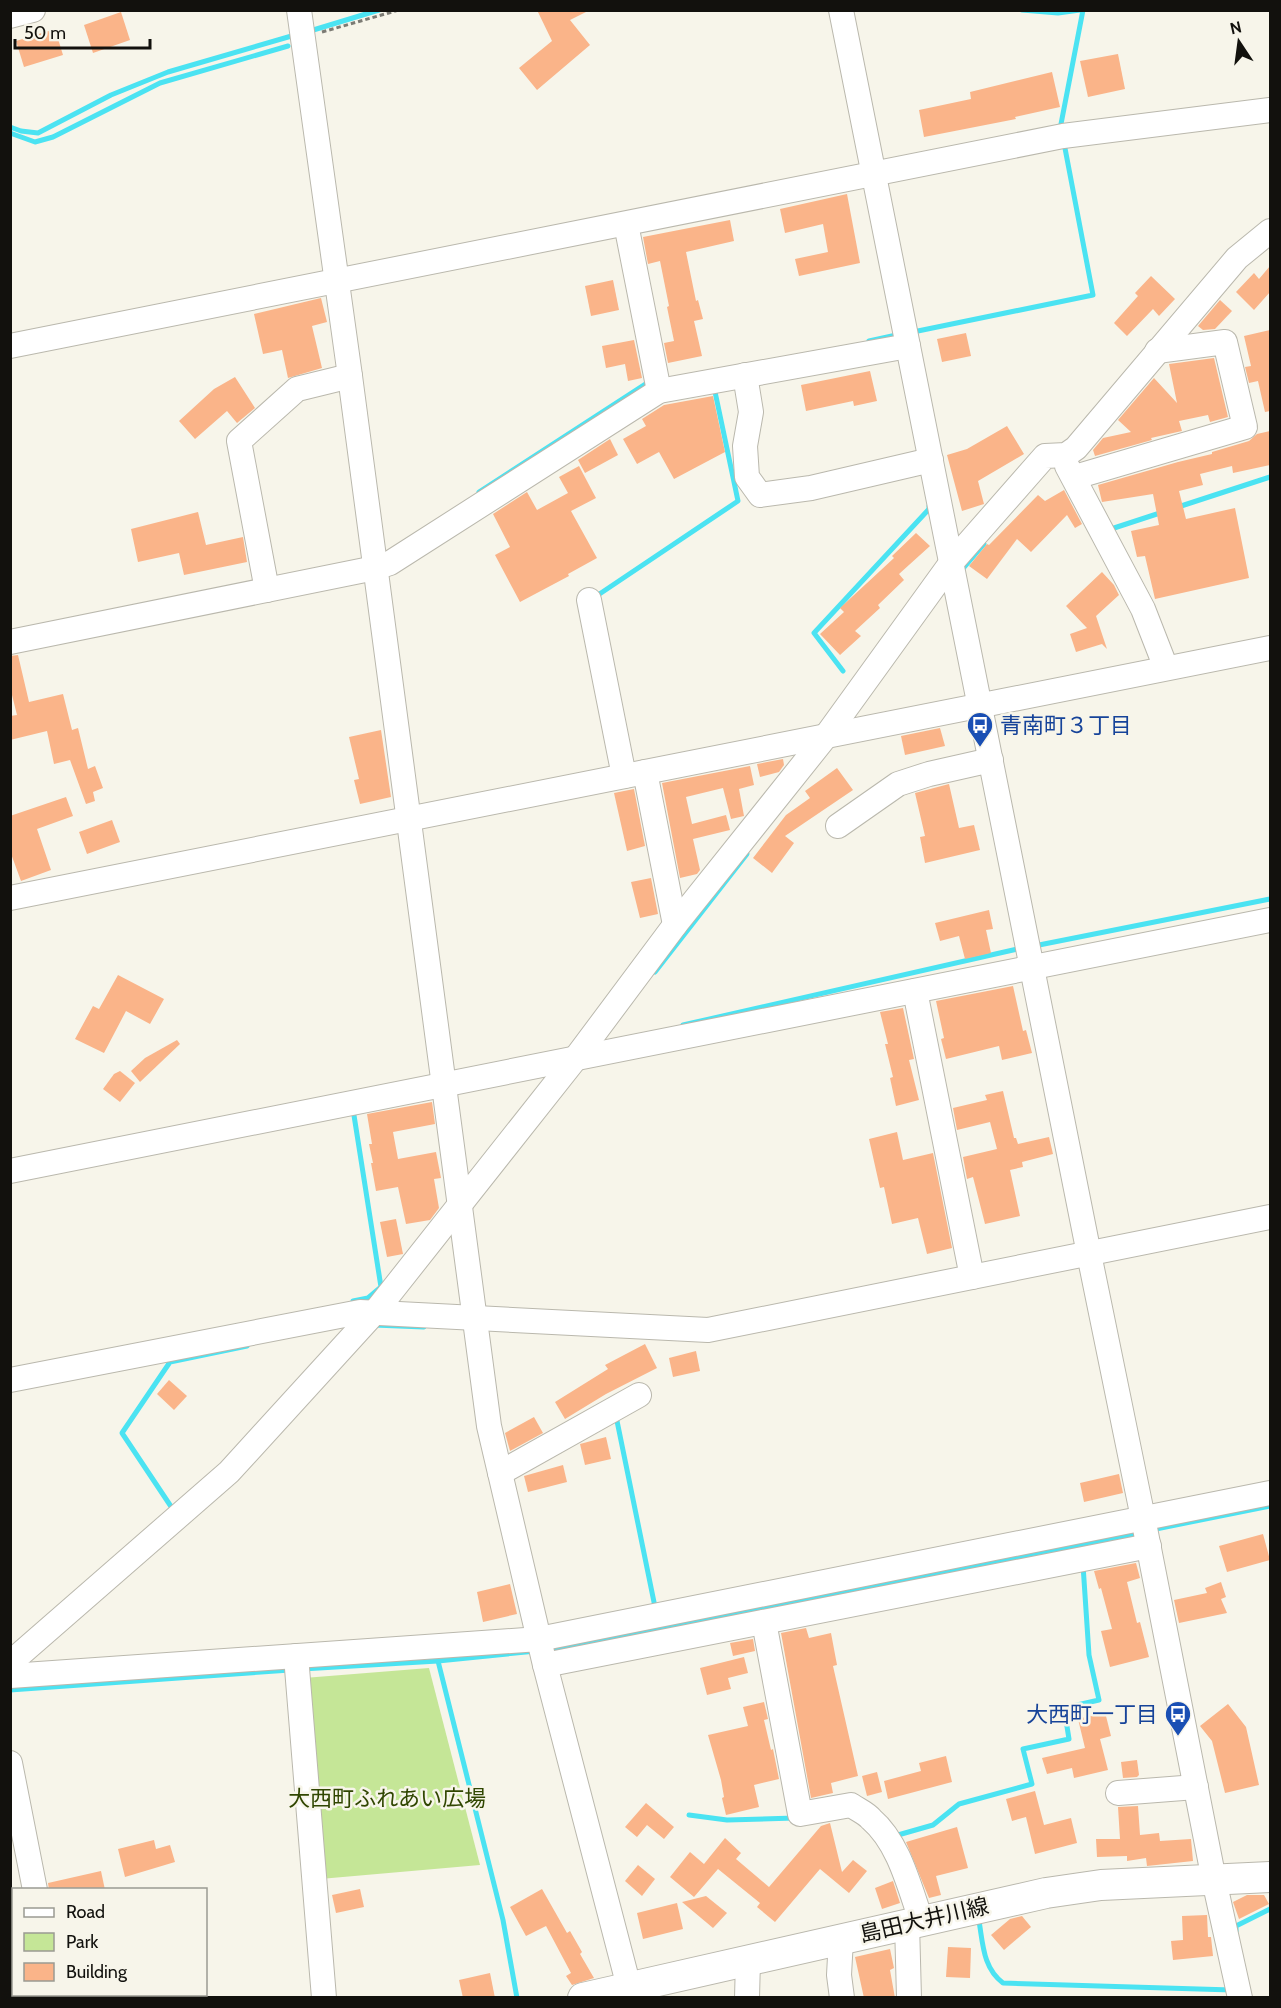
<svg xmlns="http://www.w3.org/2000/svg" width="1281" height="2008" font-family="Cabin,'Noto Sans JP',sans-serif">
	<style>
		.green { fill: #c5e697 }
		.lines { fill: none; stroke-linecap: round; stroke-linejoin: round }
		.stream { stroke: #4be3f2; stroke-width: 5 }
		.building { fill: #fab489 }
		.minor-casing { stroke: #bab8ad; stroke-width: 26 }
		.major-casing { stroke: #bab8ad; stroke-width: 32 }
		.path { stroke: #7c7b74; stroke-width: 3; stroke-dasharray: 4.5 3; stroke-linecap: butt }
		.minor { stroke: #fff; stroke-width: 24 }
		.major { stroke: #fff; stroke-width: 30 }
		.labels { text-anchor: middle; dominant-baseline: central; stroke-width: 5; stroke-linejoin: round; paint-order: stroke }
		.transit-label { font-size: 22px; fill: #164399; stroke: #f7f5ea; text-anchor: start }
		.park-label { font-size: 22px; fill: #304601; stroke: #f7f5ea }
		.street-label { font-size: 22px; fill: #12110d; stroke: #f7f5ea }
	</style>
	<rect width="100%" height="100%" fill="#f7f5ea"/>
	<polygon class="green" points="429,1668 480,1865 320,1879 304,1678"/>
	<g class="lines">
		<g class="stream">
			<polyline points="1022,10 1058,13 1080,10"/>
			<polyline points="310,31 379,10"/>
			<polyline points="10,127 21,131 38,133 111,95 168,72 295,35"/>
			<polyline points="1062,131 1061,124 1083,10"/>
			<polyline points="10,133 35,142 53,137 160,83 288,46"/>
			<polyline points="913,332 1093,295 1064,143"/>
			<polyline points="869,341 901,334"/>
			<polyline points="479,492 650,381"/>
			<polyline points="1178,507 1270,477"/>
			<polyline points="1111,529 1163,512"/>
			<polyline points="961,571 984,544"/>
			<polyline points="598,595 738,501 714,387"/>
			<polyline points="843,671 814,633 929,509 929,506"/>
			<polyline points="1034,946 1270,899"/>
			<polyline points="655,972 747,854"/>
			<polyline points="683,1025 1022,948"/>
			<polyline points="353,1301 368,1298 381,1287 353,1109"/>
			<polyline points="374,1325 424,1327"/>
			<polyline points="616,1416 655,1607"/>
			<polyline points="170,1511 172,1508 122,1433 170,1362 247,1346"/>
			<polyline points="1151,1530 1270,1506"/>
			<polyline points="548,1650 1139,1533"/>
			<polyline points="302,1669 438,1661"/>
			<polyline points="10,1690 290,1670"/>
			<polyline points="689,1815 727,1820 795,1818"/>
			<polyline points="894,1834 898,1835 933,1825 959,1804 1032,1784 1023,1749 1069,1739 1064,1708 1099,1700 1089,1655 1083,1565"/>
			<path d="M979 1921C983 1944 983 1968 1003 1983L1232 1990"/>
			<polyline points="1236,1931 1236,1926 1270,1909"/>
			<polyline points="517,1998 503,1920 438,1661 536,1651"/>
		</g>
	</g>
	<g class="building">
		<polygon points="537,10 590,10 570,20 590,45 537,90 519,68 552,41"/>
		<polygon points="121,12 130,40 93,53 84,25"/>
		<polygon points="55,29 63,55 24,67 16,41"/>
		<polygon points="1118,54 1125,89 1088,97 1080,61"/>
		<polygon points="1052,72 1060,107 1015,117 1016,119 924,137 919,110 971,99 970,92"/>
		<polygon points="847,194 860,263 799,276 795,259 828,252 823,224 785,233 780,209"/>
		<polygon points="730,220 734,241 686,252 696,301 698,300 703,319 694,321 702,356 668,363 664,343 674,341 667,307 669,306 660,261 648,264 643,237"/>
		<polygon points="1270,266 1270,292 1254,310 1236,292 1254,273 1259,279"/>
		<polygon points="1151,276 1175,299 1159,316 1153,309 1127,336 1114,323 1138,296 1135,293"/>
		<polygon points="613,280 619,310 591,316 585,286"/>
		<polygon points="321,298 327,322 312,326 322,368 288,378 282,350 263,354 254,314"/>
		<polygon points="1220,300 1232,311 1215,329 1203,330 1198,326"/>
		<polygon points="1270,330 1270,411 1265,412 1258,381 1249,383 1245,367 1251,366 1244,336"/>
		<polygon points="966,333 971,356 942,362 937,339"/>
		<polygon points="634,340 642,378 628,381 625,364 606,368 602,346"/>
		<polygon points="1214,358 1228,417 1210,422 1208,415 1179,421 1182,431 1151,438 1152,440 1095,456 1093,450 1103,438 1131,432 1118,420 1154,378 1177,403 1169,364"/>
		<polygon points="870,371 877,401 854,406 853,401 806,411 801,385"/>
		<polygon points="235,377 255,408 237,423 227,411 195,439 179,421 214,389"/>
		<polygon points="713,396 725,452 674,479 659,452 637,464 623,439 646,426 642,419 664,405"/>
		<polygon points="1007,426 1024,454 978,481 984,504 962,511 947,455 967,449"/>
		<polygon points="1270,431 1270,465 1233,473 1232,466 1200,474 1203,485 1179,491 1186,519 1235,508 1249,578 1155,599 1145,556 1137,557 1131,531 1159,525 1153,494 1102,502 1098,485 1178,462 1212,454 1212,452 1249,441 1257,434"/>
		<polygon points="610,439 618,455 585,473 578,460"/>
		<polygon points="579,466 596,498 571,511 597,558 568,574 569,576 520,602 495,555 510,547 493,514 527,492 537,510 568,493 559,477"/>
		<polygon points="1064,490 1082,524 1075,528 1067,515 1031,552 1017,539 987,579 969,566 987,544 989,545 1038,495 1045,501"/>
		<polygon points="198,512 206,545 243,537 247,562 184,575 179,553 138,562 131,529"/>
		<polygon points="916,533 930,546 899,574 904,580 878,605 880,608 855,631 861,636 840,655 820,634 844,612 840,608 894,558 892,556"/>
		<polygon points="1102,572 1114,585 1119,595 1096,616 1107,649 1102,644 1076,652 1070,634 1087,628 1066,606"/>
		<polygon points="18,655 29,702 63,694 72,730 78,728 88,769 95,766 103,788 93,792 95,801 86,804 70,760 54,764 47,731 10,740 10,716 17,715 10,687 10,656"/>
		<polygon points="940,728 945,746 905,755 901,736"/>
		<polygon points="381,730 391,797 360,804 354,780 359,779 349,737"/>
		<polygon points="783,759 784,765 779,772 760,777 757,764"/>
		<polygon points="750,766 754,785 739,789 744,816 731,819 723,788 686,797 692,824 726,815 730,830 693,839 700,870 697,874 680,878 662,783"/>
		<polygon points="837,768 853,790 785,836 794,843 772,873 753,858 786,815 810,798 805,791"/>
		<polygon points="949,784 959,828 974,825 980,850 925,863 920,837 925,836 915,793"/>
		<polygon points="634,789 645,846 627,851 614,793"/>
		<polygon points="66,797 73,816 37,829 51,870 21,881 10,851 10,816"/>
		<polygon points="112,820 120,842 87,854 79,832"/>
		<polygon points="651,878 658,914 640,918 631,882"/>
		<polygon points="989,910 993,929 986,930 991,953 965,959 959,936 940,941 935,923"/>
		<polygon points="118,975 164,999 150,1024 126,1011 104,1053 75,1039 93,1006 99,1009"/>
		<polygon points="1013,986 1023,1031 1026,1030 1032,1053 1002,1060 999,1046 946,1059 941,1039 944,1038 936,1001"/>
		<polygon points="903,1008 914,1059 909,1060 919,1100 896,1106 890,1078 893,1077 885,1044 888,1044 880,1012"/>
		<polygon points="177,1040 180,1044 140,1082 131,1071 145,1058"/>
		<polygon points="120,1071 135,1083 120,1102 103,1089 114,1074"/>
		<polygon points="1003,1091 1014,1138 1016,1138 1018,1144 1049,1137 1053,1154 1022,1162 1023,1167 1010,1170 1020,1216 985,1224 973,1177 967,1179 963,1157 997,1149 990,1122 957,1130 953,1108 987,1100 985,1095"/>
		<polygon points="432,1102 435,1124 393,1132 398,1159 436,1152 441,1178 434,1179 439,1208 430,1220 406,1224 398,1187 376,1191 371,1163 373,1163 369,1144 372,1144 367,1114"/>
		<polygon points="897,1132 903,1160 933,1153 952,1248 927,1254 918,1218 892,1224 884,1187 880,1188 869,1139"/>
		<polygon points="396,1219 403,1254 387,1257 380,1222"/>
		<polygon points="645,1344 657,1368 606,1394 565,1419 555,1402 608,1369 605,1365"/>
		<polygon points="696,1351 700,1371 673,1377 669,1358"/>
		<polygon points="169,1380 187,1396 174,1410 157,1394"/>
		<polygon points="534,1417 543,1433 510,1451 505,1433"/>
		<polygon points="606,1437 611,1459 585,1465 580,1444"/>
		<polygon points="563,1465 567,1482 528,1492 524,1476"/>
		<polygon points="1119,1474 1123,1493 1084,1502 1080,1483"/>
		<polygon points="1263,1534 1270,1560 1227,1572 1219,1546"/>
		<polygon points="1136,1563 1140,1578 1127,1582 1137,1623 1140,1622 1149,1657 1110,1667 1101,1631 1112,1629 1101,1588 1099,1589 1094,1571"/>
		<polygon points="1221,1582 1226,1597 1221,1599 1227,1613 1179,1623 1174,1600 1207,1593 1205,1588"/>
		<polygon points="510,1584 517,1614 483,1622 477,1592"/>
		<polygon points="806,1628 809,1638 831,1633 837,1665 833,1666 858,1776 831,1783 833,1793 811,1798 781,1633"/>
		<polygon points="753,1639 755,1651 733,1656 730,1643"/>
		<polygon points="744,1657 748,1673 728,1678 731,1689 707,1695 700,1668"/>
		<polygon points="764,1702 768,1719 764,1720 771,1750 773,1749 779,1779 754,1785 759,1807 726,1815 722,1798 724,1797 721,1780 708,1735 748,1726 743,1707"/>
		<polygon points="1228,1704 1246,1727 1259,1785 1225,1793 1212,1741 1200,1726"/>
		<polygon points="1105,1712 1111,1736 1100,1739 1108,1770 1074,1778 1072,1768 1047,1774 1042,1758 1085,1748 1078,1719"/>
		<polygon points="946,1756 952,1782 888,1799 884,1781 921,1771 919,1763"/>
		<polygon points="1137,1760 1139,1775 1137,1777 1123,1778 1121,1762"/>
		<polygon points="877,1772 882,1792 867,1796 862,1776"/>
		<polygon points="1035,1791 1044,1825 1071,1818 1077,1843 1035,1854 1026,1817 1012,1821 1006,1799"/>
		<polygon points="646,1803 674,1827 664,1839 647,1825 637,1837 625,1827"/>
		<polygon points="1138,1806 1140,1835 1159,1833 1160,1841 1191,1839 1193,1861 1147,1866 1146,1858 1127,1861 1127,1856 1097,1857 1096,1839 1120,1839 1118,1807"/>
		<polygon points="830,1823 842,1872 853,1860 867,1871 849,1893 820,1869 775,1922 757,1907 760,1903 718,1869 694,1897 670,1877 690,1852 704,1864 725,1838 741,1853 736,1859 769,1887 821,1826"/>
		<polygon points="957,1827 968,1868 936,1876 941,1895 929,1898 906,1842"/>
		<polygon points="154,1840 156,1849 170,1845 175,1862 125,1877 118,1849"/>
		<polygon points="638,1865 655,1879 642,1896 625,1881"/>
		<polygon points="101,1871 105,1890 49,1890 48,1883"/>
		<polygon points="893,1881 900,1903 882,1909 875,1888"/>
		<polygon points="360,1889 364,1907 336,1913 332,1895"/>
		<polygon points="542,1889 567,1933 570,1931 582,1952 580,1954 594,1978 572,1985 566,1976 571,1973 546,1926 526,1936 510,1907"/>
		<polygon points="1247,1895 1264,1895 1269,1904 1239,1919 1233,1902"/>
		<polygon points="706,1896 727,1913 713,1928 682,1902"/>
		<polygon points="677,1903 683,1929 643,1939 637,1913"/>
		<polygon points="1207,1915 1208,1937 1211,1937 1213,1956 1173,1960 1171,1941 1183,1940 1182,1916"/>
		<polygon points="1022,1916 1031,1927 1004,1950 991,1935 1010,1919"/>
		<polygon points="948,1947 971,1948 970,1978 946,1977"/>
		<polygon points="890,1949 894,1968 890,1970 895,1998 864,1998 855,1957"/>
		<polygon points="490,1973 495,1998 463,1998 459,1980"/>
	</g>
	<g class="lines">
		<g class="minor-casing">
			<g id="minor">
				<polyline points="299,10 350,376 489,1426 545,1665 629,1987"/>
				<polyline points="841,10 1089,1254 1143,1518 1214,1880 1240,1998"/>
				<polyline points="10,16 33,10"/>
				<polyline points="626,224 659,391"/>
				<polyline points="10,346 1063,136 1270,110"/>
				<polyline points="745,375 751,412 745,446 747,477 760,495 811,488 931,460"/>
				<polyline points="1067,466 1143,609 1166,668"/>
				<polyline points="1075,477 1245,427 1225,342 1157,351"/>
				<polyline points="267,590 239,441 297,389 350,376"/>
				<polyline points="589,600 624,776"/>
				<polyline points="10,642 375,568 390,563 659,391 908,346"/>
				<polyline points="645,772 675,925"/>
				<polyline points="838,826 898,784 929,774 991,760"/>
				<polyline points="10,898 1270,648"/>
				<polyline points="915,991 972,1277"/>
				<polyline points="10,1171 1270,920"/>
				<polyline points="10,1380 360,1312 708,1330 1270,1217"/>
				<polyline points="500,1473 639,1395"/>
				<path d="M764 1622 800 1814 851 1805C858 1810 866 1813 871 1819 899 1843 909 1886 921 1920"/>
				<polyline points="296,1656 324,1998"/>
				<polyline points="10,1663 229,1472 375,1312 575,1059 675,925 826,736 951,563 1045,456 1066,455 1076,448 1237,258 1270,231"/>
				<polyline points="545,1665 1149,1546"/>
				<polyline points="10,1676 539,1639 1270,1493"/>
				<polyline points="10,1763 35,1890"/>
				<polyline points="1118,1793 1196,1787"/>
				<polyline points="907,1923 909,1998"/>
				<polyline points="841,1939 839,1975 842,1998"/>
				<polyline points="55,1994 56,1998"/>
				<polyline points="747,1998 748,1960"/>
			</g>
		</g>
		<g class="major-casing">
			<polyline id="major" points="583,1998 1046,1893 1101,1885 1270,1877"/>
		</g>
		<polyline class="path" points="322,32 399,10"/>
		<use href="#minor" class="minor"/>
		<use href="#major" class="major"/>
	</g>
	<defs>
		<g id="bus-pin" transform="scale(1.35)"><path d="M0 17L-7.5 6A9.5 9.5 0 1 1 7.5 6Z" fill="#1a4fb4" stroke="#f7f5ea"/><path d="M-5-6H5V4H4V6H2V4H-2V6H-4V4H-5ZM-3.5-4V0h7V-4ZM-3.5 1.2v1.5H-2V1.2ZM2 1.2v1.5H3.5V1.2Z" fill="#fff"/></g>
	</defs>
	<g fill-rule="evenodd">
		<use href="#bus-pin" x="980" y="725"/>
		<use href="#bus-pin" x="1178" y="1714"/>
	</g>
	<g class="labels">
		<g class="transit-label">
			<text x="1000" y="725">青南町３丁目</text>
			<text x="1158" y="1714" text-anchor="end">大西町一丁目</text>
		</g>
		<g class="park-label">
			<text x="387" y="1798">大西町ふれあい広場</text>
		</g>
		<g class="street-label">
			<text transform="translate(924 1920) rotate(-13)">島田大井川線</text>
		</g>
	</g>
	<rect width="1281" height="2008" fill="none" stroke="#12110d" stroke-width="24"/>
	<rect x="12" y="1888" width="195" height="108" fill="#f7f5ea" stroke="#9b9a92" stroke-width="1.5"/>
	<rect x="24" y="1908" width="30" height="9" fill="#ffffff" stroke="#9b9a92" stroke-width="1.5"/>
	<text x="66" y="1918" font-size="18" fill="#12110d">Road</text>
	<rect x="24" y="1933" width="30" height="18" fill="#c5e697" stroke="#9b9a92" stroke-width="1.5"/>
	<text x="66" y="1948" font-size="18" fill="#12110d">Park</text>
	<rect x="24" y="1963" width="30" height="18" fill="#fab489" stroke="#9b9a92" stroke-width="1.5"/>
	<text x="66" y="1978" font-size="18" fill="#12110d">Building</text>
	<g transform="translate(1239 42) rotate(347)" stroke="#f7f5ea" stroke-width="4.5" paint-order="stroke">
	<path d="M0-4.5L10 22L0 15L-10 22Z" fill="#12110d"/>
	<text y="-9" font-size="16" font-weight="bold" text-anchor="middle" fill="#12110d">N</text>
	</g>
	<path d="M15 39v9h135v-9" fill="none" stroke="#12110d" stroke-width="3"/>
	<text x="24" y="39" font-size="18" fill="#12110d" stroke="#f7f5ea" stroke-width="4.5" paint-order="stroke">50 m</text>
</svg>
